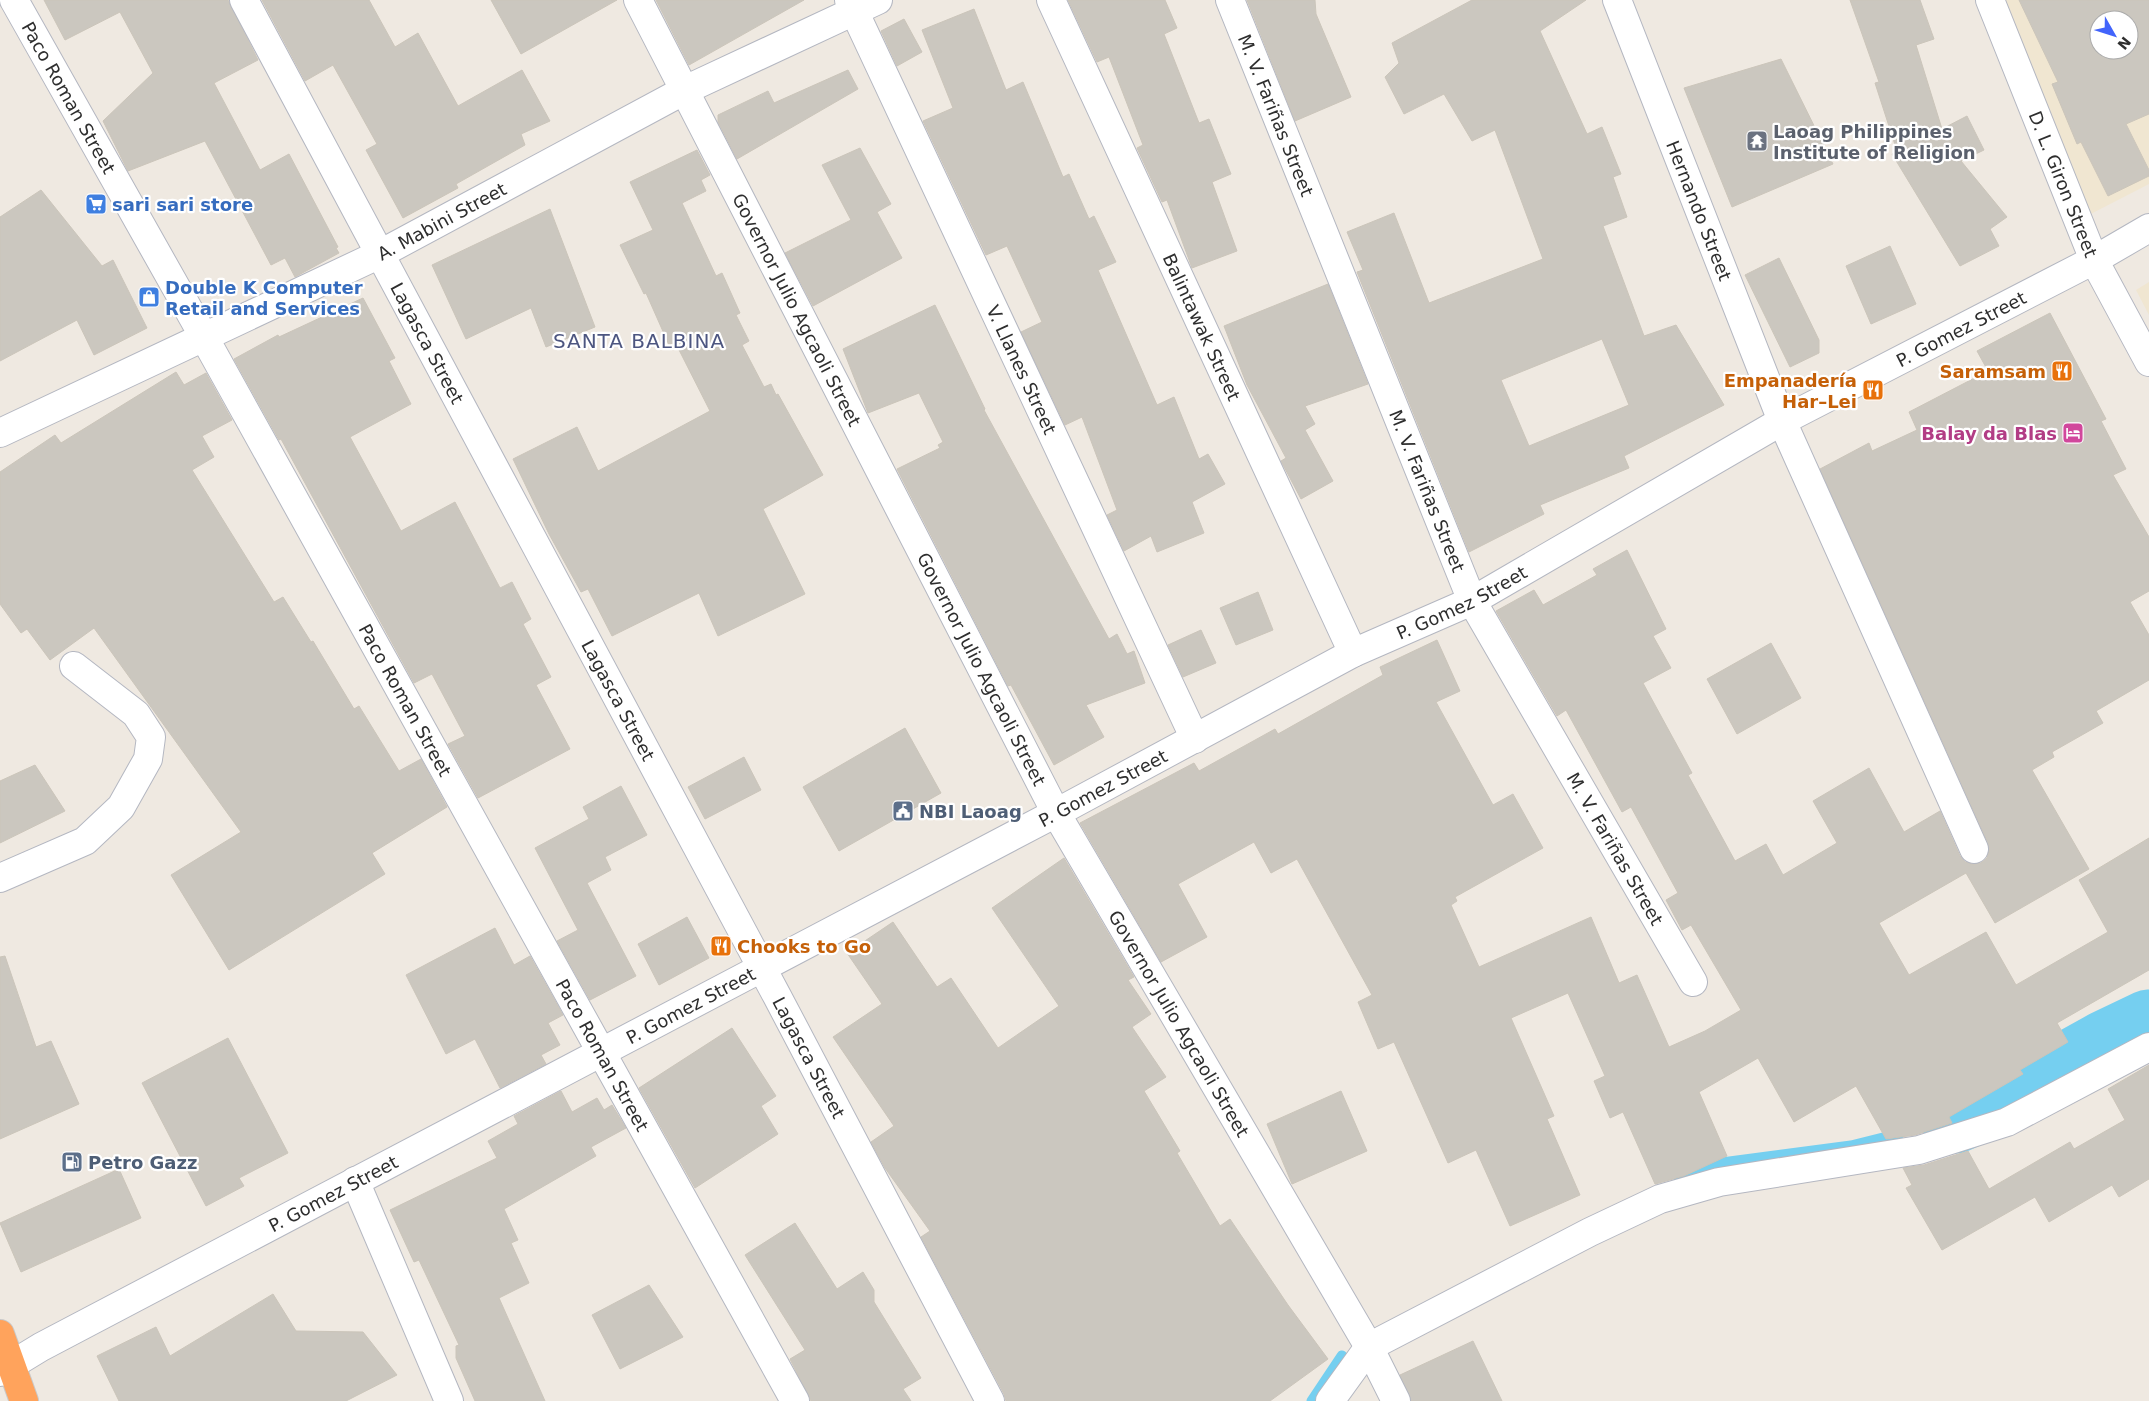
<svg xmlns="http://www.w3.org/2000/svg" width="2149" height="1401" font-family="'DejaVu Sans',sans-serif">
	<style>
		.education { fill: #f0e6d1; fill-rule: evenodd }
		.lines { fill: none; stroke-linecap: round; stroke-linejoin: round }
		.stream { stroke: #75cff0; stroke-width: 11 }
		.river { stroke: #75cff0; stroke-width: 69 }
		.building { fill: #cbc7bf; stroke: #cbc5ba; fill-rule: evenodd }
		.street-casing { stroke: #b4b7c1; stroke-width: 30 }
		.secondary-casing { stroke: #b4b7c1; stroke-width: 30 }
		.highway-casing { stroke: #c9c9c9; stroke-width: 30 }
		.street { stroke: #fff; stroke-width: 28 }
		.secondary { stroke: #fff; stroke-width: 28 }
		.highway { stroke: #ffa35c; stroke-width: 28 }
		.labels { text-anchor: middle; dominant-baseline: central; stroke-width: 4.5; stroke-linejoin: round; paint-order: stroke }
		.street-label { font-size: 18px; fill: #2e2e2e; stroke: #fff }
		.worship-label { font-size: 18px; font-weight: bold; fill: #5b616d; stroke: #fff; text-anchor: start }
		.shop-label { font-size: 18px; font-weight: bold; fill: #366cbe; stroke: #fff; text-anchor: start }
		.food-label { font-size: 18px; font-weight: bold; fill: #c56008; stroke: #fff; text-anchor: end }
		.hotel-label { font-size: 18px; font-weight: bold; fill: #b23c85; stroke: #fff; text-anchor: end }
		.service-label { font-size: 18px; font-weight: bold; fill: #4e5e75; stroke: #fff; text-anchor: start }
		.quarter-label { font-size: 20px; letter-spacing: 1px; fill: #4d5680; stroke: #fff }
	</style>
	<rect width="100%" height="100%" fill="#efe9e1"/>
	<g class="education">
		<path d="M2002 0H2149V184L2085 217ZM2099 20H2129V50H2099Z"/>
		<polygon points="2149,282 2149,315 2136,290"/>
	</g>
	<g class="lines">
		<g class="stream">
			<polyline points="1936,1124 1955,1119"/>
			<polyline points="1679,1181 1722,1163 1851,1146 1899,1134"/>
			<polyline points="1312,1401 1342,1356"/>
		</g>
		<polyline class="river" points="1955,1119 2040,1081 2105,1045 2149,1024"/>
	</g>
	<g class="building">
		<polygon points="44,0 228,0 258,60 214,83 260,170 289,154 338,247 336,248 339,253 295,277 285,258 271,265 205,141 128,171 103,121 153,73 120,12 65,40"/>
		<polygon points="262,0 369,0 395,47 418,33 458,106 522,70 550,121 521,134 525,145 456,184 458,188 403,218 366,150 377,144 333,65 305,81"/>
		<polygon points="491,0 617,0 521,54"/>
		<polygon points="656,0 804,0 689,65"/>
		<polygon points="1068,0 1165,0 1177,28 1164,34 1199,123 1209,119 1231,174 1212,182 1237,251 1192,268 1167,200 1162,202 1137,148 1143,145 1109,57 1097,62"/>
		<polygon points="1247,0 1315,0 1316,14 1351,97 1295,121"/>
		<path d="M1472 0H1586L1540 31 1587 134 1602 127 1621 174 1613 177 1627 217 1603 226 1644 336 1676 325 1724 405 1624 456 1629 468 1540 505 1544 514 1469 552 1357 272 1363 270 1347 232 1394 213 1429 303 1543 259 1495 130 1472 141 1444 94 1404 114 1385 77 1399 63 1392 43ZM1602 339 1629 405 1529 446 1501 380Z"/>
		<polygon points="1850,0 1920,0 1934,39 1916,45 1942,129 1967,116 1984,150 1961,161 2007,217 1990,229 1999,246 1960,266 1892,154 1897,151 1875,83 1879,82"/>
		<path d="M2019 0H2149V114L2126 124 2149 170V176L2108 196 2081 142 2077 144 2052 84 2058 82ZM2099 20H2129V50H2099Z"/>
		<polygon points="974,9 1006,90 1023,82 1063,177 1069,174 1089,219 1094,216 1116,262 1098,270 1157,405 1174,397 1199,459 1208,454 1225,484 1192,502 1204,533 1157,552 1151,536 1124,551 1107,515 1117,510 1082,417 1065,425 1021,332 1042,322 1007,246 986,255 923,121 953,108 922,30"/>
		<polygon points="904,19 922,52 897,66 881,31"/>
		<polygon points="1781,59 1833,164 1732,207 1684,88"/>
		<polygon points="848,70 858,89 737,159 718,122 718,115 768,91 774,103"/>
		<polygon points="860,148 891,204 877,212 902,258 813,306 785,253 851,220 822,165"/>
		<polygon points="697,150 710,175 701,180 706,191 682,203 716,276 722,273 740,313 736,315 749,341 742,345 764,387 771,384 776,395 778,394 823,475 763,509 805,594 718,636 699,593 612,636 588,589 581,592 549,534 513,459 577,427 598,471 710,411 675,342 669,345 646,293 644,294 620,245 653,230 630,182"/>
		<polygon points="41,190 102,266 113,260 147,328 94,355 77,320 0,361 0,217"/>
		<polygon points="550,209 595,327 546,347 531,308 466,339 432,265"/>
		<polygon points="1890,246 1916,304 1871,324 1846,266"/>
		<polygon points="1779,258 1819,340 1819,353 1790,367 1745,275"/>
		<polygon points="1328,284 1368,384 1305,406 1315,424 1305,430 1333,481 1301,499 1281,461 1286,458 1247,385 1224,326"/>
		<polygon points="363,298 395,358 389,361 411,404 350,437 401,531 455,502 500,588 512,582 531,619 523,624 551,677 536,685 570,749 478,798 448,744 465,736 432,674 414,683 281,439 279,440 234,359 278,335 279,337"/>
		<polygon points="935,305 985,409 984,410 1109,639 1117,634 1127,654 1134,651 1145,683 1086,705 1104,737 1054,765 1011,685 1008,686 897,469 940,448 938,445 943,442 919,393 868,413 843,349"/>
		<polygon points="2050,313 2106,419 2101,421 2126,469 2113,475 2149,537 2149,591 2130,602 2149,635 2149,680 2096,711 2103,723 2052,752 2054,757 2032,770 2089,869 1995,923 1966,873 1879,923 1909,975 1986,932 2016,985 2108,932 2079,880 2149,838 2149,970 2057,1023 2068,1042 2020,1070 2023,1074 1949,1117 1952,1123 1915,1135 1886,1139 1856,1086 1794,1122 1758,1058 1699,1092 1727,1156 1684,1176 1655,1184 1623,1112 1610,1118 1594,1081 1605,1076 1568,993 1511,1018 1554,1116 1547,1119 1580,1195 1510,1226 1476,1150 1448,1163 1394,1042 1378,1049 1358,1002 1372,995 1297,859 1271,873 1254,842 1178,884 1207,937 1161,962 1080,823 1194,763 1199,771 1275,729 1278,734 1383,675 1380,667 1437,640 1460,691 1436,702 1493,805 1513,794 1543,848 1455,897 1457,901 1451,905 1479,967 1591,917 1619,983 1637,975 1669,1047 1705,1031 1741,1010 1691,925 1682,930 1666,900 1678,893 1631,807 1622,812 1566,710 1557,716 1496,611 1534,590 1543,605 1597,575 1593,569 1627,550 1666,629 1653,636 1671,668 1643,683 1692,773 1688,775 1735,861 1766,844 1783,875 1837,843 1813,801 1869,768 1904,832 1940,811 1960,856 1965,862 1972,864 1981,863 1987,858 1989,851 1988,843 1820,469 1869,443 1872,451 1917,430 1909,412 1988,371 1977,351"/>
		<polygon points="176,372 184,385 206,373 232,420 202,436 214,457 192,470 274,602 283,597 311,642 313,641 354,709 359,706 399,771 421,759 447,807 372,853 385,874 229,970 171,875 241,832 94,628 50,660 27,629 21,633 0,604 0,472 55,435 61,443"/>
		<polygon points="1258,592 1273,630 1236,645 1220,608"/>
		<polygon points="1201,630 1216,663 1183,677 1168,645"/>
		<polygon points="1771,643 1801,698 1737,734 1707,679"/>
		<polygon points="905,728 941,793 839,851 803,787"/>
		<polygon points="744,757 761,790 705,819 688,787"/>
		<polygon points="35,765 65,811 0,843 0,781"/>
		<polygon points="621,786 647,835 605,857 611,870 587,883 636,976 590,1000 557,941 578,930 535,848 589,819 583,807"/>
		<polygon points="1064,858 1134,977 1128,980 1151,1014 1132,1027 1166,1077 1144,1091 1180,1151 1177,1153 1220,1226 1230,1219 1288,1305 1328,1359 1270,1401 1006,1401 1004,1394 921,1237 930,1231 885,1168 871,1142 894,1126 833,1037 882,1004 847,953 893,922 937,987 951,978 998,1048 1059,1006 992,908"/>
		<polygon points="687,917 709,958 659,985 638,944"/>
		<polygon points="495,928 514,965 530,956 563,1015 548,1023 560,1045 541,1055 546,1064 500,1088 475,1039 446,1054 406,975"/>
		<polygon points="5,956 36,1047 51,1041 79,1104 0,1139 0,957"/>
		<polygon points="732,1028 776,1096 761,1106 778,1134 695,1188 639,1088"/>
		<polygon points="228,1038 288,1153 239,1178 244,1186 206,1206 142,1083"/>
		<polygon points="2149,1065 2149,1179 2119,1197 2112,1185 2049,1222 2035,1197 1942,1250 1906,1188 1912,1185 1903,1168 1924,1165 1968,1151 1989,1189 2070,1142 2074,1149 2125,1120 2108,1089"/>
		<polygon points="561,1091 572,1112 597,1098 604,1110 612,1105 626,1128 591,1147 596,1156 504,1209 518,1240 511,1243 529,1283 499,1298 545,1401 475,1401 456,1358 456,1346 459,1345 419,1260 414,1262 390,1210 497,1158 488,1141 518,1124 514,1116"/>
		<polygon points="1341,1091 1367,1151 1292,1184 1267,1124"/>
		<polygon points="119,1169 141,1218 21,1272 0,1223"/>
		<polygon points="795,1223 837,1289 863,1272 874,1290 874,1302 921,1378 903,1389 911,1401 811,1401 790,1359 805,1350 745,1255"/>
		<polygon points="649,1285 683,1337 620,1369 592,1315"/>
		<polygon points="273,1294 296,1331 363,1332 397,1375 346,1401 119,1401 97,1356 156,1327 170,1356"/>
		<polygon points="1473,1341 1502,1401 1411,1401 1400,1375"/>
	</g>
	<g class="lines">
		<g class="street-casing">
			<g id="street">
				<path id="s1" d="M14 0 204 337 795 1401"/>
				<path id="s2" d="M244 0 777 996 990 1401"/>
				<path id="s3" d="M638 0 1056 813 1369 1347 1396 1401"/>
				<path id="s4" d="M849 0 1195 739"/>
				<path id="s5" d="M1051 0 1353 653"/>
				<path id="s6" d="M1230 0 1472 601 1693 982"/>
				<path id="s7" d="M1617 0 1782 421 1974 849"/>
				<path id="s8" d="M1990 0 2094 260 2149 362"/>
				<path id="s9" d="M0 433 380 254 685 90 878 0"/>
				<polyline points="0,878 85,841 121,807 148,759 151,737 136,714 74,666"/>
				<polyline points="355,1181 449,1401"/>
				<polyline points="1330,1401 1369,1347 1590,1232 1660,1199 1719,1182 1919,1150 2007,1122 2149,1047"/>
			</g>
		</g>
		<g class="secondary-casing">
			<g id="secondary">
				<path id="s10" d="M0 1372 41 1347 1056 813 1353 653 1472 601 1782 421 2094 260 2149 228"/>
			</g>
		</g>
		<g class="highway-casing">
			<polyline id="highway" points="0,1334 24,1401"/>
		</g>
		<use href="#street" class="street"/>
		<use href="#secondary" class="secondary"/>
		<use href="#highway" class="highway"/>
	</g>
	<defs>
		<g id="temple-square" transform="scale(1.125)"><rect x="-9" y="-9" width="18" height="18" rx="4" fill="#6b7280" stroke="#fff"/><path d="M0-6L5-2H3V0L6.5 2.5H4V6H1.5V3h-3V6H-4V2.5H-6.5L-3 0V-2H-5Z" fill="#fff"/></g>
		<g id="supermarket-square" transform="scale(1.125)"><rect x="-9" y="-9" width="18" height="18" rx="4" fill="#3f7fe0" stroke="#fff"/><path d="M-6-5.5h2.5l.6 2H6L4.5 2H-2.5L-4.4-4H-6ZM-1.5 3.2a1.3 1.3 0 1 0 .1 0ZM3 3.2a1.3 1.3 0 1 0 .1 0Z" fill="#fff"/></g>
		<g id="shop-square" transform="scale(1.125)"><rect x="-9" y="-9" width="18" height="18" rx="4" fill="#3f7fe0" stroke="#fff"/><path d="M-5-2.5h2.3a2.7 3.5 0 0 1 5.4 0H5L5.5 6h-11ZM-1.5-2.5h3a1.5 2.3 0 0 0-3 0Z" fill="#fff"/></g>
		<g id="restaurant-square" transform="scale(1.125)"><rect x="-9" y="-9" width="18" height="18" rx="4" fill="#e8710a" stroke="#fff"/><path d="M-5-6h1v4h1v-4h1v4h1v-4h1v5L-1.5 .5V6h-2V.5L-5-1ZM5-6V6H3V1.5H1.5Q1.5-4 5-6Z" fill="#fff"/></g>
		<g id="hotel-square" transform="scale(1.125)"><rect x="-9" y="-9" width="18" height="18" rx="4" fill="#d1479c" stroke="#fff"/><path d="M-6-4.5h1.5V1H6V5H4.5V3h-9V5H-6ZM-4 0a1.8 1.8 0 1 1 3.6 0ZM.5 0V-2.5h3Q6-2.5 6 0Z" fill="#fff"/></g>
		<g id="civic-square" transform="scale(1.125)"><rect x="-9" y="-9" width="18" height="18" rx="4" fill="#5c6f8a" stroke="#fff"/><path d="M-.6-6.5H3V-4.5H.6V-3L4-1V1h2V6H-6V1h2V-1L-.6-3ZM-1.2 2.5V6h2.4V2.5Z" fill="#fff"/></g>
		<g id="fuel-square" transform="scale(1.125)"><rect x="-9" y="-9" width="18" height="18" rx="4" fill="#5c6f8a" stroke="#fff"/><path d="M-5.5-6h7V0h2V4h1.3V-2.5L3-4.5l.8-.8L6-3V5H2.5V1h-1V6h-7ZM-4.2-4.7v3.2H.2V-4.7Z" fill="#fff"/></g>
	</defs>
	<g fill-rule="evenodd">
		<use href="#temple-square" x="1757" y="141"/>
		<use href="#supermarket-square" x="96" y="204"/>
		<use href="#shop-square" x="149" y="297"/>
		<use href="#restaurant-square" x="2062" y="371"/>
		<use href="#restaurant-square" x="1873" y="390"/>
		<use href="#hotel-square" x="2073" y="433"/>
		<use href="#civic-square" x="903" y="811"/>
		<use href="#restaurant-square" x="721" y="946"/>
		<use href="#fuel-square" x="72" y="1162"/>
	</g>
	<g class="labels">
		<g class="street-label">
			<text stroke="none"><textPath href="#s1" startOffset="112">Paco Roman Street</textPath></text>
			<text stroke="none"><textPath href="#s6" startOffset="124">M. V. Fariñas Street</textPath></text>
			<text stroke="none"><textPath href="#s8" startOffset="198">D. L. Giron Street</textPath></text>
			<text stroke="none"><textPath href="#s7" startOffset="226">Hernando Street</textPath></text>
			<text stroke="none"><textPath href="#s9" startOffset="490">A. Mabini Street</textPath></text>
			<text stroke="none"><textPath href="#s3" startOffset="348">Governor Julio Agcaoli Street</textPath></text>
			<text stroke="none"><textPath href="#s5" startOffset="360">Balintawak Street</textPath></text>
			<text stroke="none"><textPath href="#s10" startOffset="2222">P. Gomez Street</textPath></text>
			<text stroke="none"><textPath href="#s2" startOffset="389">Lagasca Street</textPath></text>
			<text stroke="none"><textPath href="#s4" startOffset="408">V. Llanes Street</textPath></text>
			<text stroke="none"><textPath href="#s6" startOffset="529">M. V. Fariñas Street</textPath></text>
			<text stroke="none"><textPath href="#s10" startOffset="1652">P. Gomez Street</textPath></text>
			<text stroke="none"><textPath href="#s3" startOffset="752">Governor Julio Agcaoli Street</textPath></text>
			<text stroke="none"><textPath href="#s1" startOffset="802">Paco Roman Street</textPath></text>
			<text stroke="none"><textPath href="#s2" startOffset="794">Lagasca Street</textPath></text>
			<text stroke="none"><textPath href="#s10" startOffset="1248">P. Gomez Street</textPath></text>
			<text stroke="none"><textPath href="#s6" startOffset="934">M. V. Fariñas Street</textPath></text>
			<text stroke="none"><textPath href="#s10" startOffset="782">P. Gomez Street</textPath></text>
			<text stroke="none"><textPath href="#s3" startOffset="1158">Governor Julio Agcaoli Street</textPath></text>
			<text stroke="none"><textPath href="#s1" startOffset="1208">Paco Roman Street</textPath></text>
			<text stroke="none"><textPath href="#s2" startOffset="1199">Lagasca Street</textPath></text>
			<text stroke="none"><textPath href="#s10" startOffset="378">P. Gomez Street</textPath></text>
		</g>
		<g class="worship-label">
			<text x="1773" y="131">Laoag Philippines<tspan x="1773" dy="21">Institute of Religion</tspan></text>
		</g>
		<g class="shop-label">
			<text x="112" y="204">sari sari store</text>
			<text x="165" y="287">Double K Computer<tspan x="165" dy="21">Retail and Services</tspan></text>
		</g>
		<g class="food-label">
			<text x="2046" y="371">Saramsam</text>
			<text x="1857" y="380">Empanadería<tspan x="1857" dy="21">Har–Lei</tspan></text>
			<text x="737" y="946" text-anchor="start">Chooks to Go</text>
		</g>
		<g class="hotel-label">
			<text x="2057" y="433">Balay da Blas</text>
		</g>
		<g class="service-label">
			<text x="919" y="811">NBI Laoag</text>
			<text x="88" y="1162">Petro Gazz</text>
		</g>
		<g class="quarter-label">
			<text x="639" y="341">SANTA BALBINA</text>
		</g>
	</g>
	<g transform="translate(2114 35) rotate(129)"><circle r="24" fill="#ffffff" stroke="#ababab"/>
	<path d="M0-4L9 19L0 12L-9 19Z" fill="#4264fb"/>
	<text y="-8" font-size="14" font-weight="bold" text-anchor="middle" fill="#2e2e2e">N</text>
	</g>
</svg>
